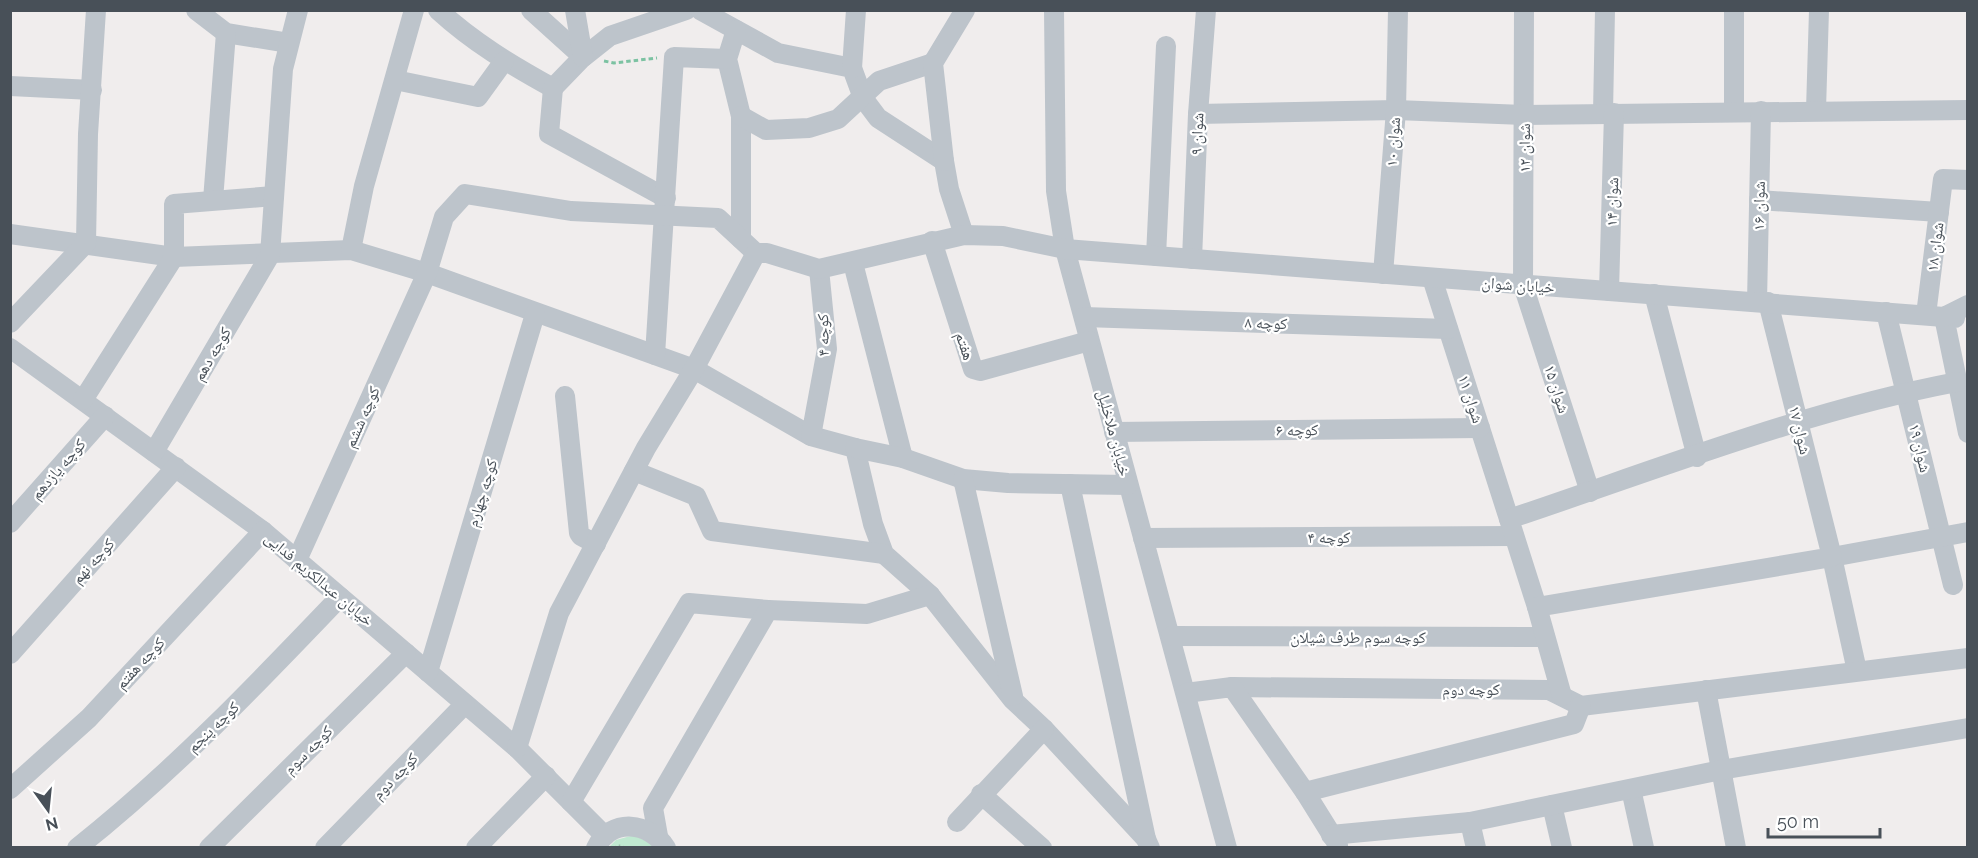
<svg xmlns="http://www.w3.org/2000/svg" width="1978" height="858" font-family="Raleway,'Noto Naskh Arabic',sans-serif">
	<style>
		.grass { fill: url(#grass-tufts) }
		.lines { fill: none; stroke-linecap: round; stroke-linejoin: round }
		.path { stroke: #7cc2a2; stroke-width: 3; stroke-dasharray: 4.5 3; stroke-linecap: butt }
		.minor { stroke: #bdc4cb; stroke-width: 20 }
		.labels { text-anchor: middle; dominant-baseline: central; stroke-width: 4.5; stroke-linejoin: round; paint-order: stroke }
		.street-label { font-size: 16px; fill: #485058; stroke: #fff }
	</style>
	<defs>
		<pattern id="grass-tufts" width="24" height="20" patternUnits="userSpaceOnUse" patternTransform="scale(1.5)"><rect width="24" height="20" fill="#c0e9d1"/><path d="M3 7l-1-3M5 7V3M7 7l1-3M15 17l-1-3M17 17v-4M19 17l1-3" fill="none" stroke="#9ebfac"/></pattern>
	</defs>
	<rect width="100%" height="100%" fill="#f0eded"/>
	<polygon class="grass" points="634,835 650,843 653,848 608,848 616,840"/>
	<g class="lines">
		<polyline class="path" points="604,61 614,63 657,58"/>
		<g class="minor">
			<polyline points="196,10 226,33 289,43"/>
			<path d="M438 10C473 42 511 65 553 88L581 59 610 36 686 10"/>
			<polyline points="531,10 583,57"/>
			<polyline points="575,10 583,57"/>
			<polyline points="700,10 778,53 852,68 863,98 878,118 944,161 949,189 964,235"/>
			<polyline points="1054,10 1056,191 1065,249 1227,848"/>
			<polyline points="1524,10 1523,285 1590,492"/>
			<polyline points="1734,10 1734,111"/>
			<polyline points="736,30 727,59 741,116 741,239"/>
			<polyline points="852,68 856,10"/>
			<polyline points="395,80 478,97 504,61"/>
			<polyline points="10,86 92,90"/>
			<polyline points="553,88 549,134 666,198"/>
			<polyline points="1816,110 1819,10"/>
			<polyline points="1603,113 1605,10"/>
			<polyline points="1198,114 1396,110 1524,115 1968,110"/>
			<polyline points="741,116 766,130 809,128 838,119 879,81 933,63"/>
			<polyline points="944,161 933,63 965,10"/>
			<polyline points="213,200 226,33"/>
			<polyline points="1759,200 1939,212"/>
			<polyline points="10,234 174,257 351,250 427,273 694,369 811,436 855,448 873,524 884,554 930,595 1013,700 1044,729 1146,839 1150,848"/>
			<polyline points="932,241 973,369 980,371 1089,341"/>
			<polyline points="351,250 364,186 414,10"/>
			<polyline points="1156,256 1166,46"/>
			<polyline points="1192,259 1198,114 1206,10"/>
			<polyline points="853,263 903,458"/>
			<polyline points="1383,274 1396,110 1398,10"/>
			<polyline points="1432,278 1509,519"/>
			<polyline points="1609,291 1614,113"/>
			<polyline points="1654,294 1697,457"/>
			<polyline points="1757,302 1761,111"/>
			<polyline points="1886,312 1953,585"/>
			<polyline points="1926,315 1943,179 1968,180"/>
			<polyline points="1084,317 1448,329"/>
			<polyline points="1955,318 1944,317 1968,433"/>
			<polyline points="10,323 86,243 88,134 96,10"/>
			<polyline points="10,348 263,531 517,748 605,836"/>
			<polyline points="655,355 674,57 727,59"/>
			<polyline points="565,396 579,533 581,536 596,544"/>
			<polyline points="83,400 174,257 174,204 274,196"/>
			<polyline points="1114,432 1480,428"/>
			<polyline points="811,436 827,349 819,269"/>
			<polyline points="855,448 903,458 963,479 1008,483 1128,485"/>
			<polyline points="154,452 270,255 283,69 298,10"/>
			<polyline points="634,471 696,496 712,531 884,554"/>
			<polyline points="963,479 1013,696"/>
			<polyline points="1070,484 1146,839"/>
			<polyline points="10,523 105,416"/>
			<polyline points="1143,538 1514,536"/>
			<polyline points="297,560 427,273 444,217 465,194 571,211 718,218 756,253"/>
			<path d="M1537 607 1509 519C1656 470 1804 411 1957 382"/>
			<polyline points="1171,636 1545,637"/>
			<polyline points="10,654 176,467"/>
			<polyline points="1857,671 1832,557 1968,532"/>
			<polyline points="428,672 535,314"/>
			<polyline points="1232,687 1549,690 1581,706 1968,658"/>
			<polyline points="1706,690 1736,848"/>
			<polyline points="1186,693 1232,687 1305,792 1338,845"/>
			<polyline points="1562,696 1537,607 1832,557 1768,302"/>
			<polyline points="517,748 559,613 646,448 694,369 756,253 767,253 819,269 964,235 1003,236 1065,249 1944,317 1968,305"/>
			<polyline points="10,789 89,718 263,531"/>
			<polyline points="1631,789 1644,848"/>
			<polyline points="1305,792 1574,724 1581,706"/>
			<polyline points="981,794 1042,848"/>
			<polyline points="571,802 689,603 768,610"/>
			<polyline points="1552,805 1562,848"/>
			<polyline points="957,822 1044,729"/>
			<polyline points="1470,822 1476,848"/>
			<polyline points="1331,835 1470,822 1721,770 1968,728"/>
			<polyline points="658,836 653,808 768,610 867,614 930,595"/>
			<path d="M77 848C173 772 256 685 340 597"/>
			<polyline points="209,848 406,653"/>
			<polyline points="325,848 465,704"/>
			<polyline points="476,848 546,776"/>
			<path d="M596 848C611 817 650 822 666 848"/>
		</g>
	</g>
	<g class="labels">
		<g class="street-label">
			<text transform="translate(1197 134) rotate(-87)">شوان ۹</text>
			<text transform="translate(1393 142) rotate(-86)">شوان ۱۰</text>
			<text transform="translate(1524 148) rotate(-90)">شوان ۱۲</text>
			<text transform="translate(1612 202) rotate(-88)">شوان ۱۴</text>
			<text transform="translate(1759 206) rotate(-89)">شوان ۱۶</text>
			<text transform="translate(1935 247) rotate(-83)">شوان ۱۸</text>
			<text transform="translate(1518 285) rotate(4)">خیابان شوان</text>
			<text transform="translate(1266 323) rotate(2)">کوچه ۸</text>
			<text transform="translate(823 335) rotate(-91)">کوچه ۴</text>
			<text transform="translate(965 346) rotate(72)">هفتم</text>
			<text transform="translate(212 354) rotate(-60)">کوچه دهم</text>
			<text transform="translate(1557 389) rotate(72)">شوان ۱۵</text>
			<text transform="translate(1471 399) rotate(72)">شوان ۱۱</text>
			<text transform="translate(362 417) rotate(-66)">کوچه ششم</text>
			<text transform="translate(1297 430) rotate(-1)">کوچه ۶</text>
			<text transform="translate(1800 430) rotate(76)">شوان ۱۷</text>
			<text transform="translate(1114 433) rotate(75)">خیابان ملاخلیل</text>
			<text transform="translate(1920 448) rotate(76)">شوان ۱۹</text>
			<text transform="translate(58 469) rotate(-49)">کوچه یازدهم</text>
			<text transform="translate(482 493) rotate(-73)">کوچه چهارم</text>
			<text x="1329" y="537">کوچه ۴</text>
			<text transform="translate(93 561) rotate(-48)">کوچه نهم</text>
			<text transform="translate(319 579) rotate(40)">خیابان عبدالکریم فدایی</text>
			<text x="1358" y="637">کوچه سوم طرف شیلان</text>
			<text transform="translate(140 663) rotate(-47)">کوچه هفتم</text>
			<text x="1471" y="689">کوچه دوم</text>
			<text transform="translate(213 727) rotate(-44)">کوچه پنجم</text>
			<text transform="translate(308 750) rotate(-45)">کوچه سوم</text>
			<text transform="translate(395 776) rotate(-46)">کوچه دوم</text>
		</g>
	</g>
	<rect width="1978" height="858" fill="none" stroke="#485058" stroke-width="24"/>
	<g transform="translate(48 810) rotate(165)" stroke="#ffffff" stroke-width="4.5" paint-order="stroke">
	<path d="M0-4.5L10 22L0 15L-10 22Z" fill="#485058"/>
	<text y="-9" font-size="16" font-weight="bold" text-anchor="middle" fill="#485058">N</text>
	</g>
	<path d="M1768 828v9h112v-9" fill="none" stroke="#485058" stroke-width="3"/>
	<text x="1777" y="828" font-size="18" fill="#485058" stroke="#ffffff" stroke-width="4.5" paint-order="stroke">50 m</text>
</svg>
